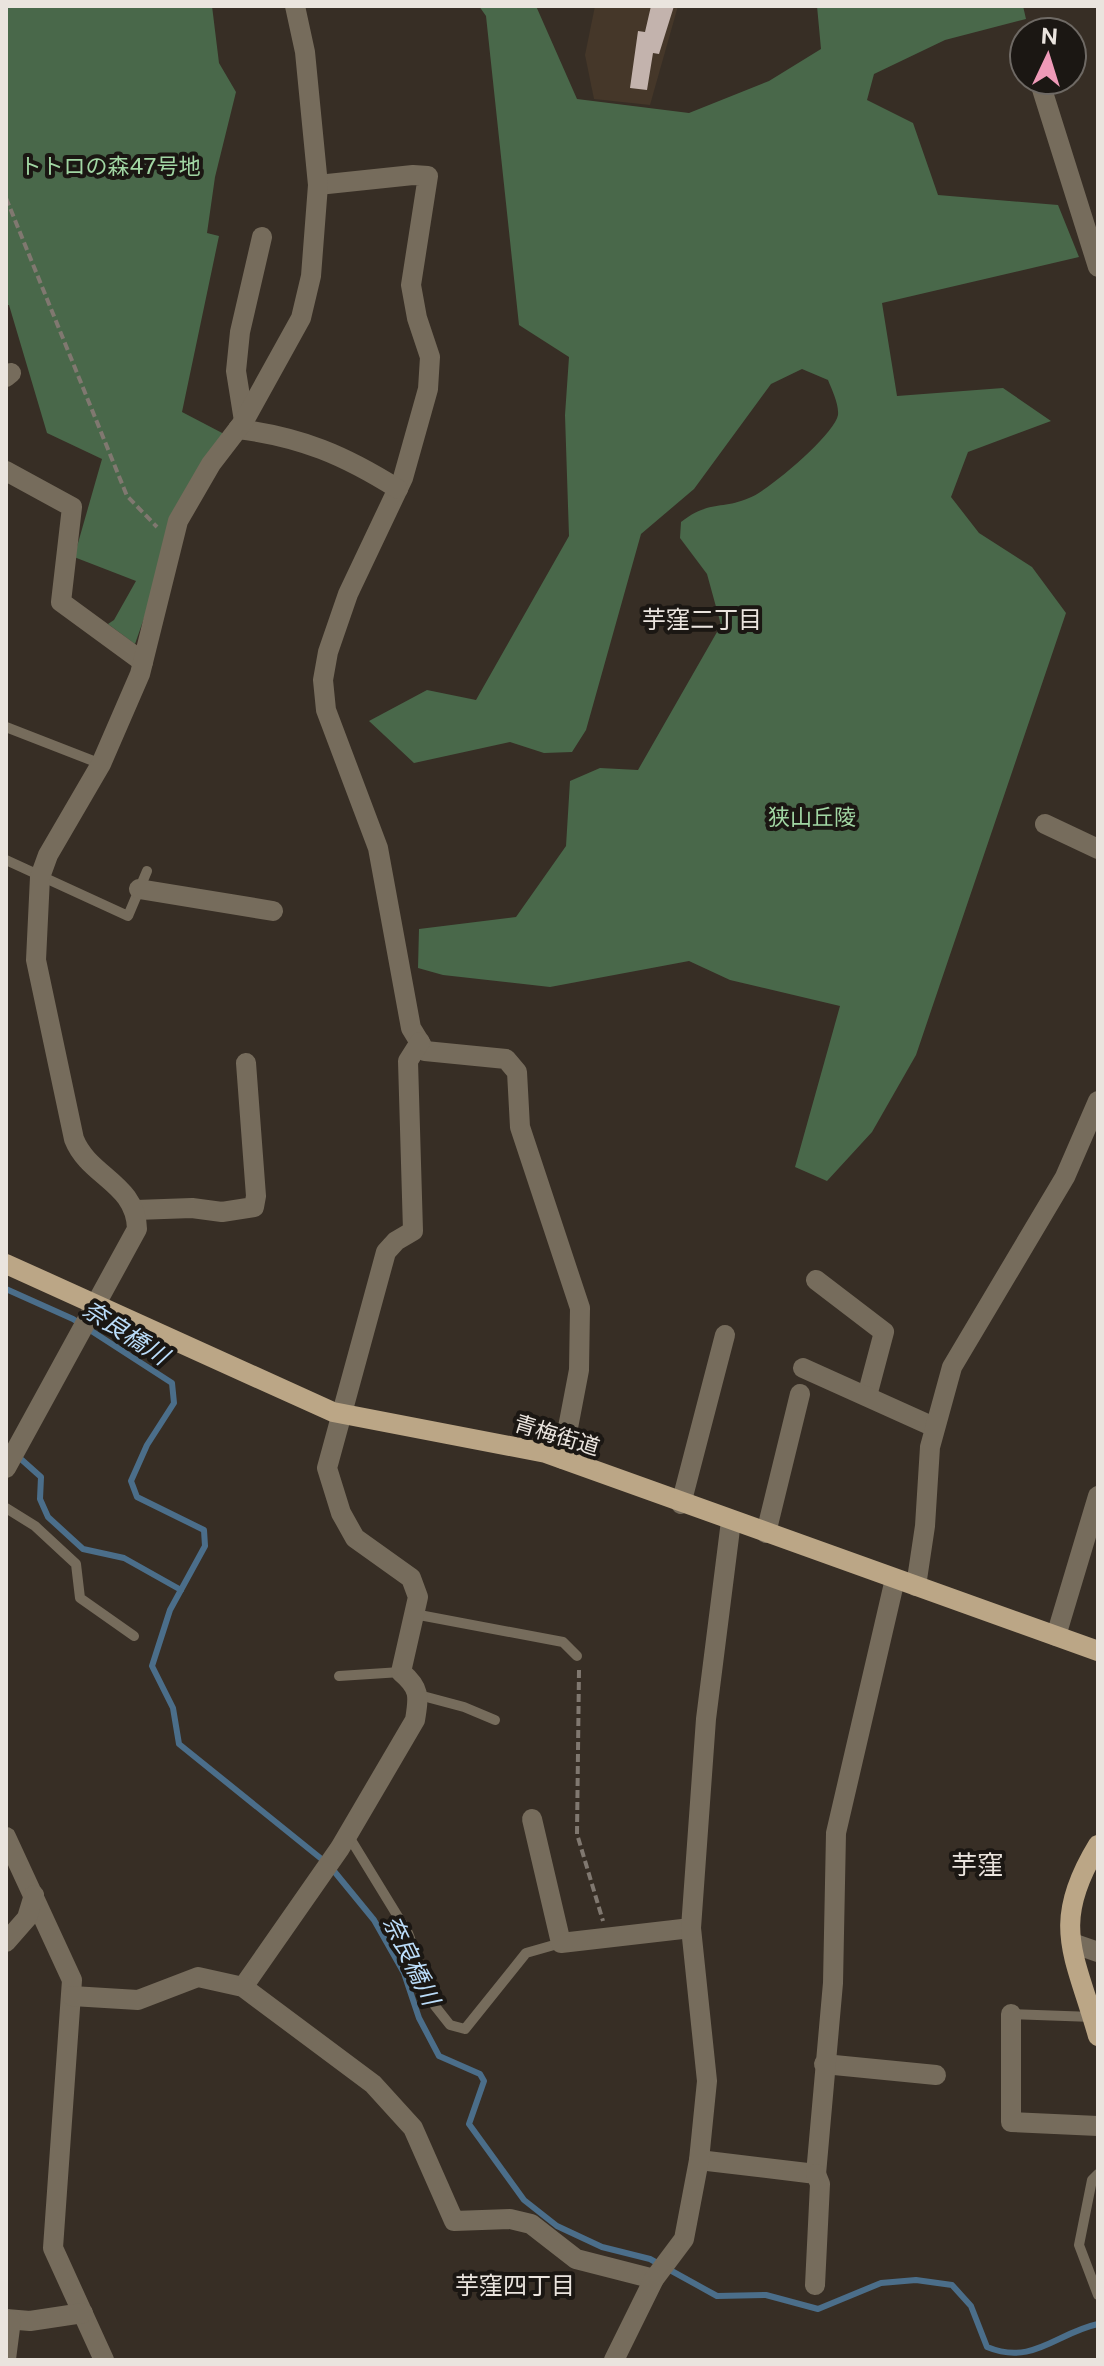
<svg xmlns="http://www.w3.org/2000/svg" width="1104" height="2366" font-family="'Public Sans','Noto Sans JP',sans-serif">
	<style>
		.built { fill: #453729 }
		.forest { fill: #49684a }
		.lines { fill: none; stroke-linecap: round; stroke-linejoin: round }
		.stream { stroke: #4b6e8a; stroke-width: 6 }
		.building { fill: #c3b3ad }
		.path { stroke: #807870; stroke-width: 4; stroke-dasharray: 8 4; stroke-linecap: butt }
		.service { stroke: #766c5c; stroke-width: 10 }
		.minor { stroke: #766c5c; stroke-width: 20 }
		.tertiary { stroke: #766c5c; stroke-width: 20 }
		.primary { stroke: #bba686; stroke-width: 20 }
		.labels { text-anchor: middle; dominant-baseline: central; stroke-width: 8; stroke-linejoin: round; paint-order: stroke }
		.park-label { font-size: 22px; fill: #a1d6a3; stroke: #1b1713 }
		.street-label { font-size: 22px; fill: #eae4de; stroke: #1b1713 }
		.neighbourhood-label { font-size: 24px; fill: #eae4de; stroke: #1b1713 }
		.water-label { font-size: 24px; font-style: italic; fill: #bbddfa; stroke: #1b1713 }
		.quarter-label { font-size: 26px; fill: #eae4de; stroke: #1b1713 }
	</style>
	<rect width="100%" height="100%" fill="#372e25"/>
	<polygon class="built" points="595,6 678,6 650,105 594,99 585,55"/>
	<g class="forest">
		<polygon points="6,6 212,6 219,63 236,92 215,177 207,233 219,236 182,412 226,435 190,486 135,644 108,624 114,620 136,581 74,557 102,459 47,433 9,305 6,305"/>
		<path d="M479 6H536L577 99 689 113 769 81 821 49 817 6H1023L1026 19 945 40 874 74 867 100 913 123 938 195 1058 205 1079 257 882 303 897 396 1003 388 1051 421 968 452 951 497 979 533 1032 567 1066 613 916 1055 872 1132 827 1181 795 1167 840 1006 730 980 689 961 550 987 443 975 418 968 419 929 516 917 566 846 570 781 600 768 638 770 721 625 707 574 680 538 681 522C709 500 721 510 749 498 768 491 835 434 838 415 839 404 832 390 828 380L802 369 771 384 694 489 641 534 586 730 572 752 544 753 510 742 414 763 369 721 427 690 476 700 569 536 565 415 569 357 519 325 486 16Z"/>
	</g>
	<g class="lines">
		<g class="stream">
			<path d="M6 1289 73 1319 172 1383 174 1403 147 1445 131 1481 137 1497 204 1530 205 1546 170 1610 152 1666 173 1708 179 1744 329 1865 374 1920 404 1973 419 2018 439 2056 480 2074 484 2081 469 2124 524 2200 557 2226 602 2247 650 2259 717 2296 766 2295 818 2309 881 2283 916 2280 952 2285 971 2306 987 2347C1033 2366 1056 2333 1098 2324"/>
			<polyline points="22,1460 41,1477 40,1499 48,1517 83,1549 124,1558 181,1590"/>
		</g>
	</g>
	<polygon class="building" points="651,6 674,6 659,54 653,53 647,90 630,88 638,31 645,32"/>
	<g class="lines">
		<g class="path">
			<polyline points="6,198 127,496 157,527"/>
			<polyline points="579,1670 577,1834 603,1921"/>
		</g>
		<g class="service">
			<polyline points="6,727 101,764"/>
			<polyline points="6,860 128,916 147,871"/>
			<polyline points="6,1508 35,1526 76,1564 80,1598 134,1636"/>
			<polyline points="414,1614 563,1642 577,1656"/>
			<polyline points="339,1676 401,1672"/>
			<polyline points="419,1695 464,1707 495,1720"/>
			<polyline points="348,1835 408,1933 435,2006 450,2025 465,2029 526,1953 561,1943"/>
			<polyline points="1011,2014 1093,2017"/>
			<polyline points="1098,2174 1092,2180 1079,2245 1098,2295"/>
		</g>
		<g class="minor">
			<polyline points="1041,86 1098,267"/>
			<polyline points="318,185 413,175 428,176 411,285 417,318 430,357 428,389 403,478 348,594 328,652 323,680 326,710 378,848 411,1028 425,1051 506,1059 517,1072 520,1127 580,1308 579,1370 562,1459"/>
			<polyline points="6,377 11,373"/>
			<polyline points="244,421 236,371 240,332 262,237"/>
			<path d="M238 429C301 437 344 455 398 489"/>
			<polyline points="6,471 72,507 61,602 143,662"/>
			<polyline points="1045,824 1098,849"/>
			<polyline points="139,889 273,911"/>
			<polyline points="136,1210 192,1208 222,1212 254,1207 256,1196 246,1063"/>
			<polyline points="816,1280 884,1332 867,1396"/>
			<polyline points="803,1368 934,1427"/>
			<path d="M6 1468 137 1229C136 1183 89 1177 74 1139L36 960 40 877 48 855 101 764 140 674 178 521 211 464 244 421 301 318 311 276 318 185 305 52 295 6"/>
			<polyline points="681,1504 725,1335"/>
			<polyline points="766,1533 800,1394"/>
			<polyline points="1056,1636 1098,1496"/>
			<polyline points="532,1819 561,1943 691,1928"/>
			<polyline points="6,1837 72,1980 53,2248 104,2360"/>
			<polyline points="6,1942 27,1918 34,1895"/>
			<polyline points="1072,1943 1098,1952"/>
			<path d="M243 1987 340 1848 415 1720C419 1696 420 1688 401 1672L418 1597 411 1578 355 1538 341 1513 327 1468 386 1252 396 1241 413 1231 408 1061 420 1042"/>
			<polyline points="72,1996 138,2000 198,1977 243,1987 373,2084 413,2128 454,2221 510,2219 531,2224 576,2259 654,2279"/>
			<polyline points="1011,2014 1011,2122 1098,2126"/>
			<polyline points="824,2064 936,2075"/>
			<polyline points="699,2160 816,2174 833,1983 836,1833 895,1579"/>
			<polyline points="815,2285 820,2184 816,2174"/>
			<polyline points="6,2319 30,2321 83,2313"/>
			<polyline points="6,2359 11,2320"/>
			<polyline points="614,2360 654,2279 684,2239 699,2160 707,2081 691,1928 706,1719 731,1521"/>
		</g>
		<polyline class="tertiary" points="916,1586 925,1526 930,1447 952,1367 1065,1177 1098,1101"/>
		<g class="primary">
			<polyline points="6,1264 333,1412 546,1453 1098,1651"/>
			<path d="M1098 1845C1049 1925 1075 1954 1098 2036"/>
		</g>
	</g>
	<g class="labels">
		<g class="park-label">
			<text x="110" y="166">トトロの森47号地</text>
			<text x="812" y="817">狭山丘陵</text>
		</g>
		<g class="street-label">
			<text transform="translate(557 1435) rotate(17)">青梅街道</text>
		</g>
		<g class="neighbourhood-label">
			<text x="702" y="619">芋窪二丁目</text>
			<text x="515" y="2285">芋窪四丁目</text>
		</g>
		<g class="water-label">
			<text transform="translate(126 1332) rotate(33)">奈良橋川</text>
			<text transform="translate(412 1960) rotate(64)">奈良橋川</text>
		</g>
		<g class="quarter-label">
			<text x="977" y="1864">芋窪</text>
		</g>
	</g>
	<rect width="1104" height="2366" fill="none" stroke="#eae4de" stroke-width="16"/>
	<g transform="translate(1048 56) rotate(4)"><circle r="38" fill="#1b1713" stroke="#6e6964" stroke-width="2"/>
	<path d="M0-6L14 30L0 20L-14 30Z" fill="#ef9ab8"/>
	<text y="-12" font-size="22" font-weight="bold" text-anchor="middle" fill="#eae4de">N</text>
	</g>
</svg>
